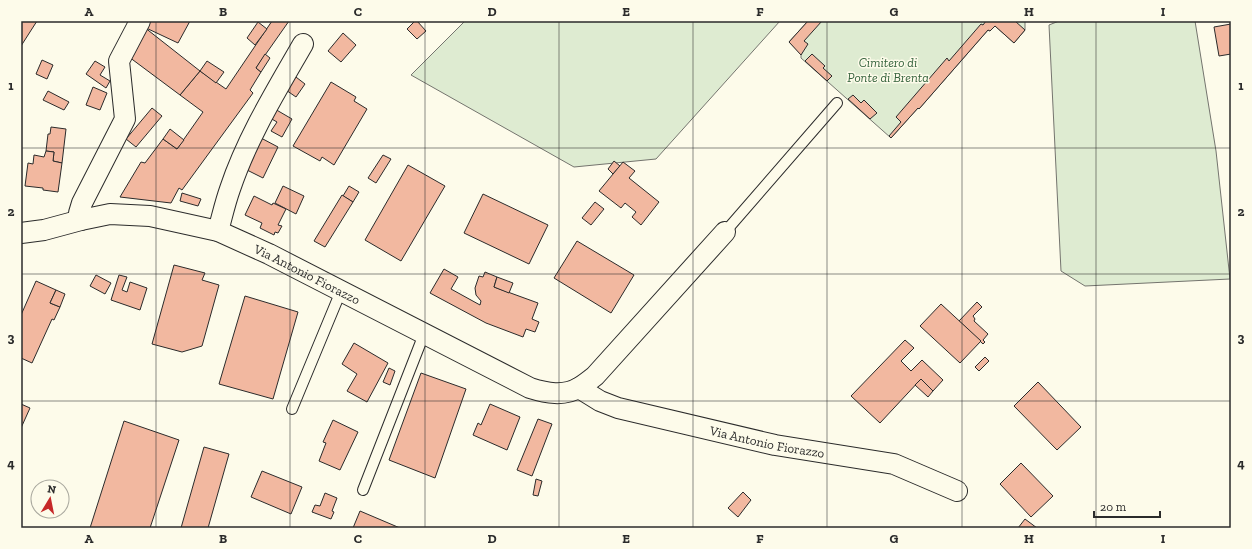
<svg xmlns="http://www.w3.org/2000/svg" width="1252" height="549" font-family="'Zilla Slab',serif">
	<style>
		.green { fill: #deebd1; stroke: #74746e }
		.building { fill: #f2b8a0; stroke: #2b2b2b }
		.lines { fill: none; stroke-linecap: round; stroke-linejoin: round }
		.service-casing { stroke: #2b2b2b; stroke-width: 12 }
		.minor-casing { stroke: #2b2b2b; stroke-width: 22 }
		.service { stroke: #fdfbea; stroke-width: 10 }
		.minor { stroke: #fdfbea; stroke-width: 20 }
		.grid { fill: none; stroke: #2b2b2b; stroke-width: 1; stroke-opacity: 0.55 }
		.labels { text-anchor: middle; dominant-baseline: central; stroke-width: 3; stroke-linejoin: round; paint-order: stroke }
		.park-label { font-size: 13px; font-style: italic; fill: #34623c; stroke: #fdfbea }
		.street-label { font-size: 13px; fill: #2b2b2b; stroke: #fdfbea }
		.neatline { fill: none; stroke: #2b2b2b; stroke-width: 1.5 }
		.grid-label { font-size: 13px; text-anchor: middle; font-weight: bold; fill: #2b2b2b }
	</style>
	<rect width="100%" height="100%" fill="#fdfbea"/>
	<g class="green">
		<polygon points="465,21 780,21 656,159 574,167 411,75"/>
		<polygon points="808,21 1025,21 1025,30 1014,43 995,26 990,31 988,30 919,109 918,108 891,138 801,58 801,54 789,42"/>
		<polygon points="1059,21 1195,21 1216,151 1230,279 1085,286 1061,271 1049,25"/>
	</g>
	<g class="building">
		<polygon points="21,21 37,21 21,46"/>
		<polygon points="147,21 190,21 178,43 144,27"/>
		<polygon points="272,21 289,21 256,68 261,72 250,90 253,93 182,190 179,188 171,203 120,197 141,162 145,163 163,139 177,149 203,112 180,95 200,71 226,89"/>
		<polygon points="415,21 417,21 426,31 417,39 407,29"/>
		<polygon points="808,21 822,21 804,41 808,44 801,55 789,42"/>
		<polygon points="986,21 1015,21 1025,30 1014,43 995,26 990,31 988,30 919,109 918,108 891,138 889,136 901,122 896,117 947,58 949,61 981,24 983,25"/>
		<polygon points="258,22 267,29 255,45 247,38"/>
		<polygon points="1231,24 1231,54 1219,56 1214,27"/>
		<polygon points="144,27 200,71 180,95 125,54"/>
		<polygon points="343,33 356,45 341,62 328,51"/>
		<polygon points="265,54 270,58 261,72 256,68"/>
		<polygon points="812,54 825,66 823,68 832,76 827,81 805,61"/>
		<polygon points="42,60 53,65 47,79 36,74"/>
		<polygon points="95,61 105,67 100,75 110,81 106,88 86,74"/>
		<polygon points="207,61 224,72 216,83 200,71"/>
		<polygon points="292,74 305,84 296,97 283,88"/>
		<polygon points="331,82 356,97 354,101 367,109 334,165 322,157 320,161 293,146"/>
		<polygon points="93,87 107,93 100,110 86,105"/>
		<polygon points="48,91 69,102 64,110 43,100"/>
		<polygon points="853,95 861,103 864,100 877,113 870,119 848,99"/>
		<polygon points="268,105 292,119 282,137 271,131 277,122 263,114"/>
		<polygon points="152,108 162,116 136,147 126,139"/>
		<polygon points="51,127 66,129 62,163 53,161 54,152 46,151 48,134 50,134"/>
		<polygon points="170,129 184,140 177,149 163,139"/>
		<polygon points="261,138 278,147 263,178 245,169"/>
		<polygon points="46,151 54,152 53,161 62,163 58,192 43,190 43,188 25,186 28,163 33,164 34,155 44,157"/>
		<polygon points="383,155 391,159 376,183 368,178"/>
		<polygon points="614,161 620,166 613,174 608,169"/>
		<polygon points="623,162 635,171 629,178 659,202 641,225 632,217 636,212 625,203 621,208 599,191"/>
		<polygon points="408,165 445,186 401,261 365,240"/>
		<polygon points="283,186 304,196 296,214 275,203"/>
		<polygon points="349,186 359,192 353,202 343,196"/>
		<polygon points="182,193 201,199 198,206 180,201"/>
		<polygon points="483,194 548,225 529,264 464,233"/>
		<polygon points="342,195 353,202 325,247 314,241"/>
		<polygon points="254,196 272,205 273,203 286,209 278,225 282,226 278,233 275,232 274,235 260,228 262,223 245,215"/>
		<polygon points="595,202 604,209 591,225 582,218"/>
		<polygon points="577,241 634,275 611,313 554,278"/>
		<polygon points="174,265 205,273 202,280 219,285 202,346 182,352 152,344"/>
		<polygon points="444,269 458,277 451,289 480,305 481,301 476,295 475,288 479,276 483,277 485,272 497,277 494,287 538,303 532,319 539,322 535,332 526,329 523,337 486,323 430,293"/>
		<polygon points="96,275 111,283 105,294 90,286"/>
		<polygon points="119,275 127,277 122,290 127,292 130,282 147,288 140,310 111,300"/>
		<polygon points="497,277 513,283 509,293 494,287"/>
		<polygon points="36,281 56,290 50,303 60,307 54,320 52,319 32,363 21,358 21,315"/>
		<polygon points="56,290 65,294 60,307 50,303"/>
		<polygon points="245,296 298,312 273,399 219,384"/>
		<polygon points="977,302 982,307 973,316 975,319 974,321 988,334 983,340 985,342 983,344 959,321"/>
		<polygon points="941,304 981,341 960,363 920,326"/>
		<polygon points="905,340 914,348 901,361 911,371 922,360 943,380 933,391 921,379 880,423 851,396"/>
		<polygon points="354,343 388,363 367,402 347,391 357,374 342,364"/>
		<polygon points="985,357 989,361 979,371 975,367"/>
		<polygon points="389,368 395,371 390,385 383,382"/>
		<polygon points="421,373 466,389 435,478 389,460"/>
		<polygon points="921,379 933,391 928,397 915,385"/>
		<polygon points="1038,382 1081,427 1057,450 1014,406"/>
		<polygon points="21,404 30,408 21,428"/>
		<polygon points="490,404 520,417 507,450 473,435 478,423 481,425"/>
		<polygon points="538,419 552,424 532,476 517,470"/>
		<polygon points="333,420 358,432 340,470 319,461 326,443 323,442"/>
		<polygon points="124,421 179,440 150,528 90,528"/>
		<polygon points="204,447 229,454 208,528 181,528"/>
		<polygon points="1021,463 1053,496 1031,517 1000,484"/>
		<polygon points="262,471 302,487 291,514 251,497"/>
		<polygon points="536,479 542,481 538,496 533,495"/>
		<polygon points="743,492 751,500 738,517 728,508"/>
		<polygon points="325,493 337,498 332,511 334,512 331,519 312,512 315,505 320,506"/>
		<polygon points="360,511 400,528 353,528"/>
		<polygon points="1025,519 1037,528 1018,528"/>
	</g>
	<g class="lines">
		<g class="service-casing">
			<g id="service">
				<polyline points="725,232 837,103"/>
				<polyline points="292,409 341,291"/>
				<polyline points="363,490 424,334"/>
			</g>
		</g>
		<g class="minor-casing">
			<g id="minor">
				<polyline points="81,220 79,213 82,203 125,119 119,61 140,21"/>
				<path d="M218 231C222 217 225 203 230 189 247 138 276 91 303 44"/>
				<path id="s1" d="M21 233 44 230 81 220 110 214 150 216 218 231 269 254 530 388C546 393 564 397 580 387 585 384 590 380 595 376L725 232"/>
				<path id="s2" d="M579 388 600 401 618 408 775 445 894 464 957 491"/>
			</g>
		</g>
		<use href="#service" class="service"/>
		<use href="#minor" class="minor"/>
	</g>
	<path class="grid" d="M156 21V528M290 21V528M425 21V528M559 21V528M693 21V528M827 21V528M962 21V528M1096 21V528M21 148H1231M21 274H1231M21 401H1231"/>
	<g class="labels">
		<g class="park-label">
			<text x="888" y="62">Cimitero di<tspan x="888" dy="15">Ponte di Brenta</tspan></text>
		</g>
		<g class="street-label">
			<text stroke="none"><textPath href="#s1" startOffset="300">Via Antonio Fiorazzo</textPath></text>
			<text stroke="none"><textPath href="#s2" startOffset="197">Via Antonio Fiorazzo</textPath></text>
		</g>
	</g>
	<rect width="1252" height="549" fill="none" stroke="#fdfbea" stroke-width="44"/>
	<g transform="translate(50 499) rotate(10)"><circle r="19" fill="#fdfbea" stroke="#a9a89e"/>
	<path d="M0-3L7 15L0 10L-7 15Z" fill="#c62828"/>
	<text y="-6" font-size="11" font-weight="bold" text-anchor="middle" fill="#2b2b2b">N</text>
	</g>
	<path d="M1094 511v6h66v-6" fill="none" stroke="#2b2b2b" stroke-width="2"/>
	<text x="1100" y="511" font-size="12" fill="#2b2b2b" stroke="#fdfbea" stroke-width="3" paint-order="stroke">20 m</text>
	<rect x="22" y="22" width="1208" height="505" class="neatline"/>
	<g class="grid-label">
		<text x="89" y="16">A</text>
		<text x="223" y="16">B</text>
		<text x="358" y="16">C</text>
		<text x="492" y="16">D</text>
		<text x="626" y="16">E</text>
		<text x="760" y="16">F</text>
		<text x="894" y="16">G</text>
		<text x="1029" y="16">H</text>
		<text x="1163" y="16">I</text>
		<text x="11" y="90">1</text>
		<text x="1241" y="90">1</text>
		<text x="11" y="216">2</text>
		<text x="1241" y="216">2</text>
		<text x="11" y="342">3</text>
		<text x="1241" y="342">3</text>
		<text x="11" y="468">4</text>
		<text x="1241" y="468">4</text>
		<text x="89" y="543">A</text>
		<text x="223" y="543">B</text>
		<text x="358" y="543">C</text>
		<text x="492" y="543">D</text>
		<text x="626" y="543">E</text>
		<text x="760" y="543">F</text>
		<text x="894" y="543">G</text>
		<text x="1029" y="543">H</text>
		<text x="1163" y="543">I</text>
	</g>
</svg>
